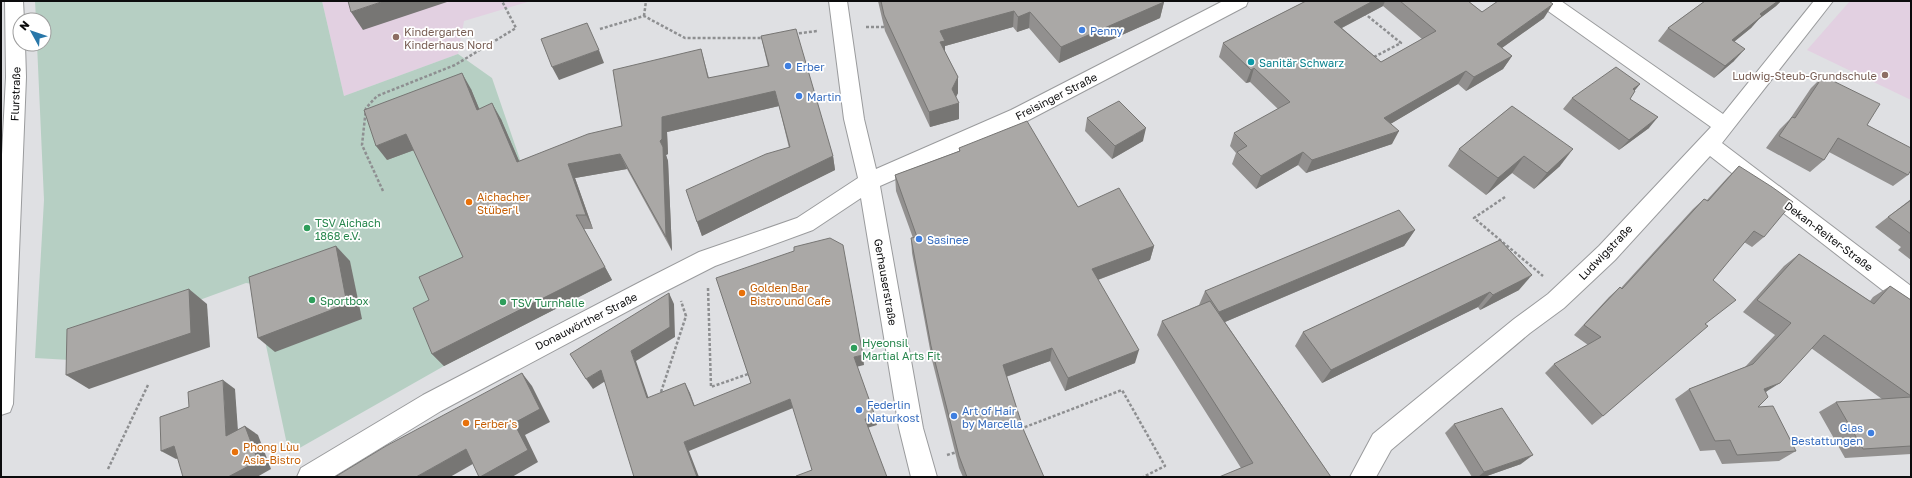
<svg xmlns="http://www.w3.org/2000/svg" width="1912" height="478" font-family="'Golos Text',sans-serif">
	<style>
		.education { fill: #e2d0e1 }
		.green { fill: #b6cfc3 }
		.lines { fill: none; stroke-linecap: round; stroke-linejoin: round }
		.street-casing { stroke: #9a9b9d; stroke-width: 2 }
		.secondary-casing { stroke: #9a9b9d; stroke-width: 2 }
		.path { stroke: #8e8f91; stroke-width: 2.5; stroke-dasharray: 3 2; stroke-linecap: butt }
		.street { fill: #fff; fill-rule: evenodd }
		.secondary { fill: #fff; fill-rule: evenodd }
		.wall { fill: #92908f; fill-rule: evenodd }
		.shaded-wall { fill: #777674 }
		.building { fill: #aaa8a6; stroke: #777674 }
		.shop-dot { fill: #3f7fe0; stroke: #fff; stroke-width: 1.5 }
		.education-dot { fill: #8d6e63; stroke: #fff; stroke-width: 1.5 }
		.culture-dot { fill: #0f9aa8; stroke: #fff; stroke-width: 1.5 }
		.food-dot { fill: #e8710a; stroke: #fff; stroke-width: 1.5 }
		.leisure-dot { fill: #2e9e5b; stroke: #fff; stroke-width: 1.5 }
		.labels { text-anchor: middle; dominant-baseline: central; stroke-width: 3.5; stroke-linejoin: round; paint-order: stroke }
		.shop-label { font-size: 11px; fill: #366cbe; stroke: #fff; text-anchor: start }
		.education-label { font-size: 11px; fill: #785e54; stroke: #fff; text-anchor: start }
		.culture-label { font-size: 11px; fill: #0d838f; stroke: #fff; text-anchor: start }
		.street-label { font-size: 11px; fill: #0c0c0d; stroke: #fff }
		.food-label { font-size: 11px; fill: #c56008; stroke: #fff; text-anchor: start }
		.leisure-label { font-size: 11px; fill: #27864d; stroke: #fff; text-anchor: start }
	</style>
	<rect width="100%" height="100%" fill="#dfe0e3"/>
	<g class="education">
		<polygon points="322,1 531,1 464,21 458,54 344,96"/>
		<polygon points="1850,1 1911,1 1911,100 1807,50"/>
	</g>
	<polygon class="green" points="35,1 322,1 344,96 458,54 492,78 526,177 584,229 612,280 444,366 289,454 253,284 246,283 71,347 70,360 35,358 44,200 37,44 44,44 44,20 36,20"/>
	<g class="lines">
		<g class="street-casing">
			<g id="street">
				<polygon points="5,1 23,1 24,20 20,20 20,44 25,44 26,77 13,404 10,412 1,415 1,174 6,77"/>
				<polygon points="1539,1 1561,1 1723,114 1814,1 1833,1 1722,143 1911,286 1911,309 1903,306 1710,156 1615,260 1564,308 1530,333 1391,450 1376,477 1350,477 1373,434 1514,319 1548,294 1599,246 1711,127 1541,6"/>
			</g>
		</g>
		<g class="secondary-casing">
			<polygon id="secondary" points="829,1 847,1 864,119 876,169 1011,110 1223,1 1248,1 1246,6 1025,122 880,186 923,428 937,477 911,477 899,428 861,198 813,230 715,266 658,295 441,411 333,477 297,477 301,468 423,395 642,281 699,252 797,218 858,178 844,119"/>
		</g>
		<g class="path">
			<polyline points="1364,13 1401,43 1372,58"/>
			<polyline points="644,16 646,1"/>
			<polyline points="866,27 887,27"/>
			<polyline points="600,29 644,16 685,38 763,38"/>
			<polyline points="794,34 817,31"/>
			<polyline points="383,191 362,145 366,108 377,96 455,65 516,28 502,1"/>
			<polyline points="1505,197 1474,218 1543,276"/>
			<polyline points="708,288 711,387 751,373"/>
			<polyline points="661,392 686,316 681,301"/>
			<polyline points="1020,429 1122,390 1165,466 1143,477"/>
			<polyline points="947,455 957,452"/>
			<polyline points="108,469 148,385"/>
		</g>
		<use href="#street" class="street"/>
		<use href="#secondary" class="secondary"/>
	</g>
	<g class="wall">
		<polygon points="878,1 1162,1 1164,2 1160,18 1059,63 1029,28 1017,32 1013,27 945,46 945,52 958,77 958,93 956,97 959,119 930,127 885,31"/>
		<path d="M1306 1H1468L1482 12 1544 18 1502 48 1512 56 1503 69 1466 91 1458 84 1390 124 1392 144 1306 173 1298 165 1256 189 1232 164 1236 153 1230 146 1234 133 1278 109 1250 82 1246 83 1219 57 1223 43ZM1383 6 1422 39 1381 62 1342 28Z"/>
		<polygon points="1705,1 1781,1 1776,6 1759,19 1751,28 1734,42 1734,61 1714,78 1658,41 1668,28"/>
		<polygon points="761,36 833,156 835,170 702,236 697,222 789,148 779,106 667,132 668,154 666,155 668,161 672,251 627,169 575,178 593,229 584,229 612,280 444,366 432,354 429,300 463,257 414,150 387,160 471,89 479,109 501,119 519,161 622,126 701,49 709,78 768,67"/>
		<polygon points="1823,76 1867,125 1908,175 1893,186 1829,152 1824,160 1810,172 1766,148 1780,129 1790,119 1811,88"/>
		<polygon points="1640,84 1635,90 1630,99 1649,128 1619,150 1563,109 1572,98"/>
		<polygon points="1512,106 1560,166 1534,189 1512,173 1486,195 1448,166 1459,149"/>
		<polygon points="1087,118 1143,141 1112,159 1085,131"/>
		<polygon points="959,148 1154,246 1150,260 1098,280 1135,363 1065,391 1050,361 1006,377 1024,431 1044,477 963,477 959,468 932,360 912,253 911,238 913,238 896,191 895,175 959,151"/>
		<polygon points="1739,166 1764,237 1752,247 1744,242 1713,280 1706,324 1603,416 1592,425 1545,373 1554,364 1588,345 1574,335 1609,297 1620,287 1621,288 1693,209 1704,199 1707,200 1728,177"/>
		<polygon points="1911,199 1911,260 1898,250 1901,247 1875,227"/>
		<polygon points="1415,230 1404,246 1225,322 1331,477 1241,468 1157,335 1162,321 1199,305 1205,291"/>
		<polygon points="1500,240 1519,290 1480,310 1478,307 1322,383 1295,346 1303,332"/>
		<polygon points="1799,254 1870,301 1873,297 1890,286 1911,300 1911,454 1845,458 1819,412 1836,402 1882,399 1811,348 1766,392 1758,407 1796,451 1779,461 1722,464 1715,450 1700,451 1675,399 1689,389 1745,367 1775,335 1743,312 1784,266"/>
		<polygon points="1454,424 1521,464 1484,477 1472,477 1445,433"/>
	</g>
	<g class="shaded-wall">
		<polygon points="384,1 450,1 363,30 351,12"/>
		<polygon points="1373,1 1385,1 1383,6 1328,35 1334,22"/>
		<polygon points="1778,1 1781,1 1776,6 1759,19 1751,28 1721,52 1732,40 1760,14"/>
		<polygon points="1164,2 1160,18 1059,63 1061,47"/>
		<polygon points="1553,4 1544,18 1489,57 1497,44"/>
		<polygon points="1014,11 1013,27 945,46 945,56 940,42 940,31"/>
		<polygon points="1030,12 1029,28 1017,32 1018,17"/>
		<polygon points="1745,49 1734,61 1714,78 1725,66"/>
		<polygon points="599,50 604,63 559,80 552,67"/>
		<polygon points="1512,56 1503,69 1466,91 1474,77"/>
		<polygon points="1254,68 1250,82 1246,83 1251,70"/>
		<polygon points="1466,71 1458,84 1377,132 1384,118"/>
		<polygon points="462,73 471,89 486,125 477,110"/>
		<polygon points="958,77 958,93 952,104 952,89"/>
		<polygon points="1640,84 1631,95 1633,89"/>
		<polygon points="775,91 779,106 667,132 668,154 666,155 668,161 672,251 666,237 660,141 662,117"/>
		<polygon points="492,103 501,119 526,177 517,162"/>
		<polygon points="959,103 959,119 930,127 929,112"/>
		<polygon points="1658,117 1649,128 1619,150 1629,140"/>
		<polygon points="1146,128 1143,141 1112,159 1115,146"/>
		<polygon points="1399,131 1392,144 1306,173 1312,160"/>
		<polygon points="406,134 417,149 387,160 376,146"/>
		<polygon points="1573,149 1560,166 1534,189 1547,173"/>
		<polygon points="1303,152 1298,165 1256,189 1261,176"/>
		<polygon points="620,154 627,169 575,178 593,229 586,215 568,164"/>
		<polygon points="833,156 835,170 702,236 697,222"/>
		<polygon points="1524,156 1512,173 1486,195 1498,178"/>
		<polygon points="1415,230 1404,246 1213,327 1219,312"/>
		<polygon points="336,246 350,261 362,319 275,352 258,338"/>
		<polygon points="1154,246 1150,260 1089,283 1092,269"/>
		<polygon points="605,267 612,280 444,366 432,354"/>
		<polygon points="1532,275 1519,290 1480,310 1493,295"/>
		<polygon points="189,289 207,304 210,347 89,389 66,375"/>
		<polygon points="1490,292 1478,307 1322,383 1331,370"/>
		<polygon points="669,293 674,304 675,337 636,361 652,408 647,398 631,351"/>
		<polygon points="1052,348 1050,361 1002,378 1003,365"/>
		<polygon points="1139,350 1135,363 1065,391 1068,378"/>
		<polygon points="863,355 864,365 856,367 854,357"/>
		<polygon points="601,370 607,380 593,389 586,379"/>
		<polygon points="522,373 532,386 550,422 525,435 538,462 512,477 480,477 514,423"/>
		<polygon points="223,380 235,389 239,445 226,436"/>
		<polygon points="685,383 690,393 698,415 694,406"/>
		<polygon points="1780,383 1764,393 1764,389"/>
		<polygon points="790,399 793,408 689,451 699,477 697,477 684,442"/>
		<polygon points="875,416 877,425 867,428 865,419"/>
		<polygon points="245,426 258,435 271,469 257,477 228,477"/>
		<polygon points="174,446 188,455 176,459 161,451"/>
		<polygon points="466,449 478,461 450,477 416,477"/>
		<polygon points="1533,455 1521,464 1484,477 1478,477 1484,472"/>
	</g>
	<g class="building">
		<polygon points="348,1 384,1 351,12"/>
		<polygon points="881,1 1162,1 1164,2 1061,47 1030,12 1018,17 1014,11 940,31 945,41 940,42 958,77 952,89 959,103 929,112 884,15"/>
		<polygon points="1306,1 1373,1 1334,22 1381,62 1436,31 1400,1 1468,1 1482,12 1498,1 1549,1 1553,4 1497,44 1512,56 1474,77 1466,71 1384,118 1399,131 1312,160 1303,152 1261,176 1237,152 1247,146 1234,133 1290,102 1254,68 1251,70 1223,43"/>
		<polygon points="1705,1 1778,1 1760,14 1762,16 1732,40 1745,49 1725,66 1668,28"/>
		<polygon points="587,23 599,50 552,67 541,39"/>
		<polygon points="796,29 833,156 697,222 686,190 766,154 790,147 775,91 662,117 662,139 660,141 663,147 666,237 620,154 568,164 586,215 576,215 605,267 432,354 413,308 429,300 419,277 463,257 406,134 376,146 364,110 462,73 477,110 492,103 517,162 588,134 622,126 613,70 701,49 708,78 769,66 761,36"/>
		<polygon points="1616,67 1640,84 1633,89 1635,91 1630,99 1658,117 1629,140 1572,98"/>
		<polygon points="1823,76 1880,104 1867,125 1911,148 1911,170 1908,175 1838,138 1824,160 1779,136 1792,117 1795,118"/>
		<polygon points="1119,101 1146,128 1115,146 1087,118"/>
		<polygon points="1512,106 1573,149 1547,173 1524,156 1498,178 1459,149"/>
		<polygon points="1027,121 1078,207 1119,188 1154,246 1092,269 1139,350 1068,378 1052,348 1003,365 1024,431 1044,477 967,477 959,456 931,346 911,238 917,237 895,175 960,151 959,148"/>
		<polygon points="1739,166 1772,187 1793,202 1764,237 1754,231 1713,280 1736,300 1705,324 1708,326 1603,416 1554,364 1601,337 1584,325 1620,287 1622,289 1704,199 1708,201"/>
		<polygon points="1911,200 1911,234 1888,217"/>
		<polygon points="1399,210 1415,230 1219,312 1205,291"/>
		<polygon points="830,238 843,245 863,355 854,357 875,416 865,419 887,477 797,477 796,476 812,470 790,399 684,442 697,477 634,477 601,370 586,379 570,354 669,293 670,327 631,351 647,398 685,383 694,406 751,383 716,278 794,251 794,247"/>
		<polygon points="1500,240 1532,275 1493,295 1490,292 1331,370 1303,332"/>
		<polygon points="336,246 347,304 258,338 249,277"/>
		<polygon points="1799,254 1874,304 1890,286 1911,300 1911,396 1824,335 1780,383 1764,389 1768,397 1758,407 1773,406 1796,451 1737,455 1730,440 1715,441 1689,389 1753,364 1791,323 1757,300"/>
		<polygon points="189,289 191,333 66,375 67,329"/>
		<polygon points="1210,301 1331,477 1219,477 1253,463 1162,321"/>
		<polygon points="522,373 540,409 514,423 528,450 480,477 479,477 466,449 416,477 335,477 386,446"/>
		<polygon points="223,380 226,436 245,426 258,461 228,477 183,477 174,446 161,451 160,417 189,407 188,392"/>
		<polygon points="1911,397 1911,446 1863,449 1836,402"/>
		<polygon points="1502,408 1533,455 1484,472 1454,424"/>
	</g>
	<g class="shop-dot">
		<circle cx="1082" cy="30" r="4"/>
		<circle cx="788" cy="66" r="4"/>
		<circle cx="799" cy="96" r="4"/>
		<circle cx="919" cy="239" r="4"/>
		<circle cx="859" cy="410" r="4"/>
		<circle cx="954" cy="416" r="4"/>
		<circle cx="1871" cy="433" r="4"/>
	</g>
	<g class="education-dot">
		<circle cx="396" cy="37" r="4"/>
		<circle cx="1885" cy="75" r="4"/>
	</g>
	<circle class="culture-dot" cx="1251" cy="62" r="4"/>
	<g class="food-dot">
		<circle cx="469" cy="202" r="4"/>
		<circle cx="742" cy="293" r="4"/>
		<circle cx="466" cy="423" r="4"/>
		<circle cx="235" cy="452" r="4"/>
	</g>
	<g class="leisure-dot">
		<circle cx="307" cy="228" r="4"/>
		<circle cx="312" cy="300" r="4"/>
		<circle cx="503" cy="302" r="4"/>
		<circle cx="854" cy="348" r="4"/>
	</g>
	<g class="labels">
		<g class="shop-label">
			<text x="1090" y="30">Penny</text>
			<text x="796" y="66">Erber</text>
			<text x="807" y="96">Martin</text>
			<text x="927" y="239">Sasinee</text>
			<text x="867" y="404">Federlin<tspan x="867" dy="13">Naturkost</tspan></text>
			<text x="962" y="410">Art of Hair<tspan x="962" dy="13">by Marcella</tspan></text>
			<text x="1863" y="427" text-anchor="end">Glas<tspan x="1863" dy="13">Bestattungen</tspan></text>
		</g>
		<g class="education-label">
			<text x="404" y="31">Kindergarten<tspan x="404" dy="13">Kinderhaus Nord</tspan></text>
			<text x="1877" y="75" text-anchor="end">Ludwig-Steub-Grundschule</text>
		</g>
		<g class="culture-label">
			<text x="1259" y="62">Sanitär Schwarz</text>
		</g>
		<g class="street-label">
			<text transform="translate(15 94) rotate(-88)">Flurstraße</text>
			<text transform="translate(1056 96) rotate(-27)">Freisinger Straße</text>
			<text transform="translate(1829 236) rotate(37)">Dekan-Reiter-Straße</text>
			<text transform="translate(1605 252) rotate(-46)">Ludwigstraße</text>
			<text transform="translate(886 282) rotate(80)">Gerhauserstraße</text>
			<text transform="translate(586 321) rotate(-27)">Donauwörther Straße</text>
		</g>
		<g class="food-label">
			<text x="477" y="196">Aichacher<tspan x="477" dy="13">Stüber'l</tspan></text>
			<text x="750" y="287">Golden Bar<tspan x="750" dy="13">Bistro und Cafe</tspan></text>
			<text x="474" y="423">Ferber's</text>
			<text x="243" y="446">Phong Lùu<tspan x="243" dy="13">Asia-Bistro</tspan></text>
		</g>
		<g class="leisure-label">
			<text x="315" y="222">TSV Aichach<tspan x="315" dy="13">1868 e.V.</tspan></text>
			<text x="320" y="300">Sportbox</text>
			<text x="511" y="302">TSV Turnhalle</text>
			<text x="862" y="342">Hyeonsil<tspan x="862" dy="13">Martial Arts Fit</tspan></text>
		</g>
	</g>
	<rect width="1912" height="478" fill="none" stroke="#0c0c0d" stroke-width="4"/>
	<g transform="translate(32 32) rotate(310)"><circle r="19" fill="#ffffff" stroke="#9e9e9e"/>
	<path d="M0-3L7 15L0 10L-7 15Z" fill="#2877a9"/>
	<text y="-6" font-size="11" font-weight="bold" text-anchor="middle" fill="#0c0c0d">N</text>
	</g>
</svg>
